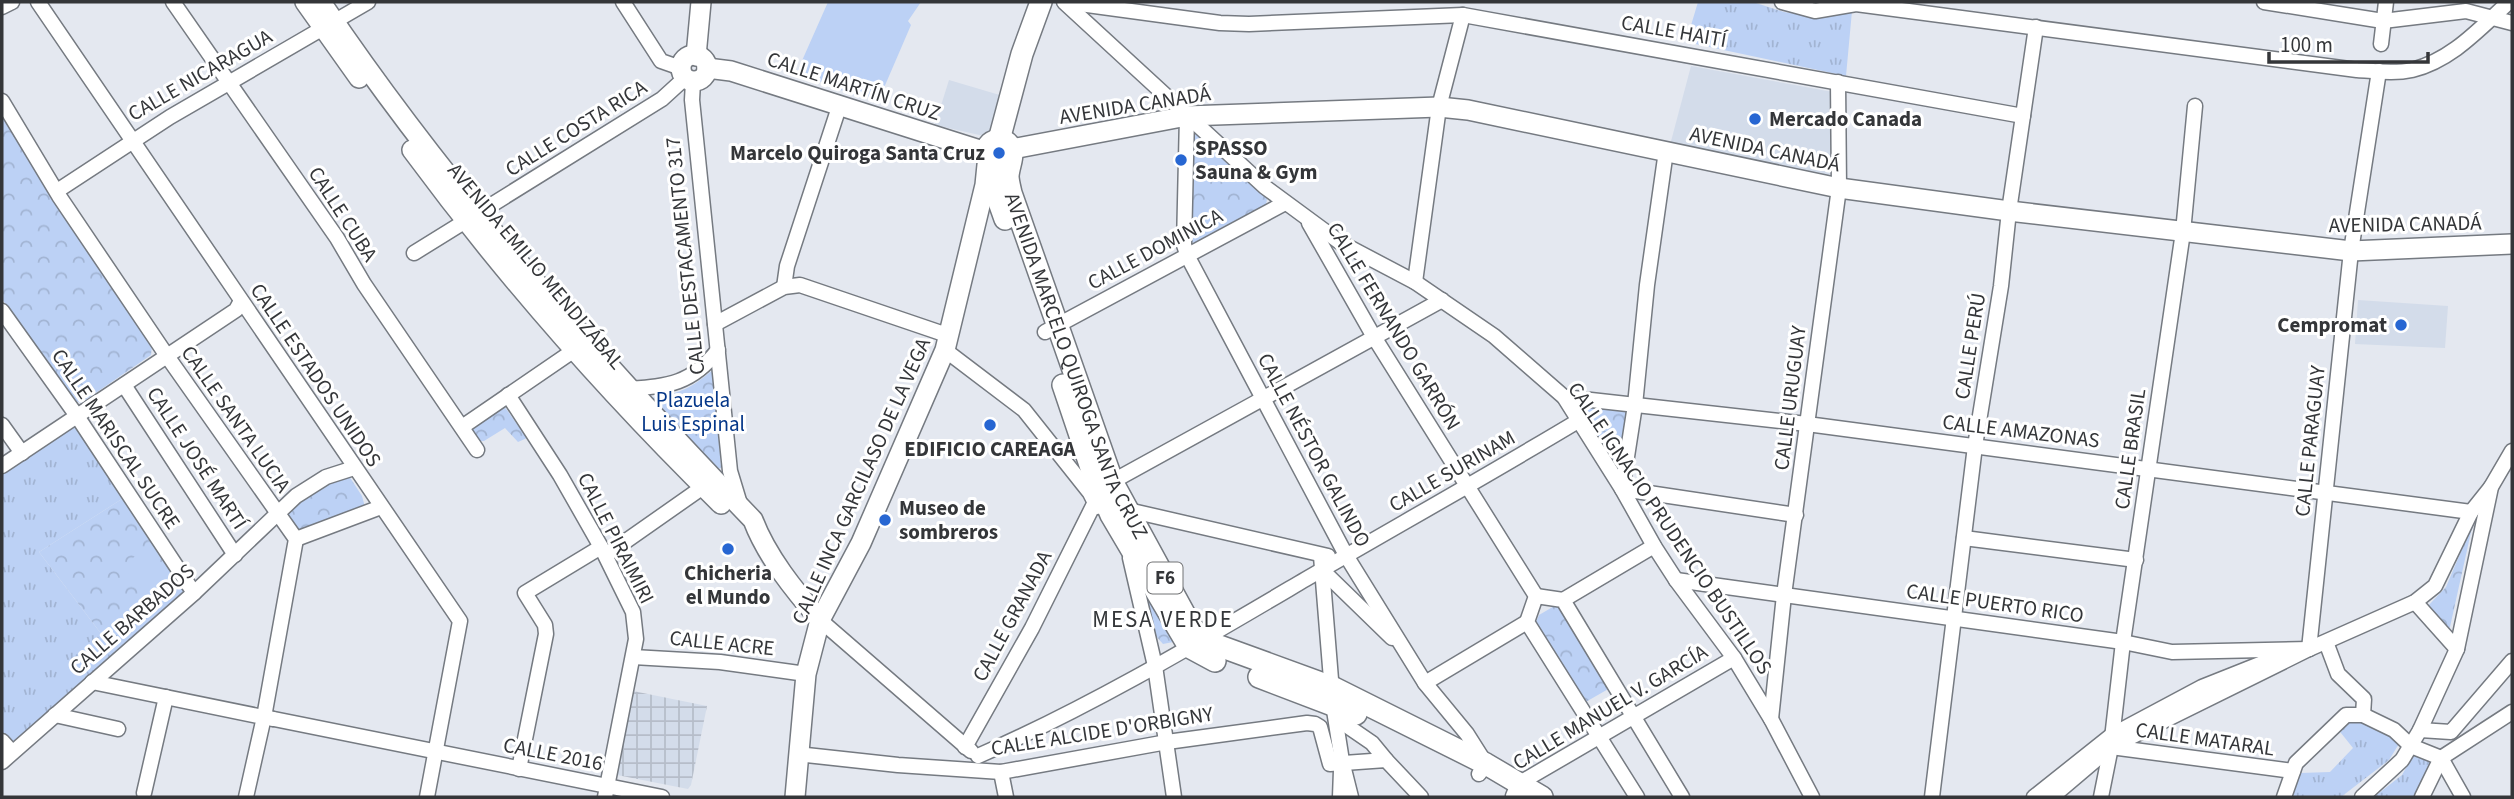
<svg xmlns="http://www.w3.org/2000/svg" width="2514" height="799" font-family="'Source Sans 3',sans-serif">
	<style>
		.built { fill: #d3dcea }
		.industrial { fill: url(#industrial-grid) }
		.grass { fill: url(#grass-tufts) }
		.forest { fill: url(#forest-crowns) }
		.pitch { fill: #bcd1f5 }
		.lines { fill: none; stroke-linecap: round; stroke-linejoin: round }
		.minor-casing { stroke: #757a81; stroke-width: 17 }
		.major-casing { stroke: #757a81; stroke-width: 22 }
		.highway-casing { stroke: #757a81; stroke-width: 24 }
		.minor { stroke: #fff; stroke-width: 14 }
		.major { stroke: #fff; stroke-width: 19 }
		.highway { stroke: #fff; stroke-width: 21 }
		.poi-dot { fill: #2766d2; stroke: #fff; stroke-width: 2.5 }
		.labels { text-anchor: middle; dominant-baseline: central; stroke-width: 6; stroke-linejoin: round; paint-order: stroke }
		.shield { fill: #fff; stroke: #717274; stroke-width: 2 }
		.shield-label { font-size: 19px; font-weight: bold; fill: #343639 }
		.street-label { font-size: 21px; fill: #343639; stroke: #fff }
		.poi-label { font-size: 21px; font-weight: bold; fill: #343639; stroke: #fff; text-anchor: start }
		.park-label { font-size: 21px; fill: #043688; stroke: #fff }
		.neighbourhood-label { font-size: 23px; letter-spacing: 2px; fill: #343639; stroke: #fff }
	</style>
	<defs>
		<pattern id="industrial-grid" width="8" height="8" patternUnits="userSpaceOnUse" patternTransform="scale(1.75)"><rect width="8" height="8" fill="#d3dcea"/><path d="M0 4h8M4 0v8" fill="none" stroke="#b6bdc9"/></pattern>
		<pattern id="grass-tufts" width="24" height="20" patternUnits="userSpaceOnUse" patternTransform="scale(1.75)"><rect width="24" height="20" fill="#bcd1f5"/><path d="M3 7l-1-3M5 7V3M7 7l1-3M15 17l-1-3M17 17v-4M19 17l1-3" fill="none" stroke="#a2b4d3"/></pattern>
		<pattern id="forest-crowns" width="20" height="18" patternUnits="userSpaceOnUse" patternTransform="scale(1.75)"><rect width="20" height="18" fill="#bcd1f5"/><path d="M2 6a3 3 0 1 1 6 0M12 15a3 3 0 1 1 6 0" fill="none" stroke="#a2b4d3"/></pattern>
	</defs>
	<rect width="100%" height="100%" fill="#e4e8f0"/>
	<g class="built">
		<polygon points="1691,66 1833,92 1834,171 1822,179 1670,145"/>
		<polygon points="949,80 1003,96 993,132 984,136 935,125"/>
		<polygon points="2358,300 2448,306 2445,348 2355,344"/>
	</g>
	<polygon class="industrial" points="633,691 707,706 691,785 688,789 617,775"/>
	<g class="grass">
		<polygon points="1698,2 1753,2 1784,12 1809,16 1852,11 1846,76 1686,42"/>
		<polygon points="77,424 125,497 39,552 115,652 17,742 9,742 2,734 2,475"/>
		<polygon points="2349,721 2365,722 2402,739 2389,760 2341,797 2293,797 2300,773 2330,772 2353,748 2337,728"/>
		<polygon points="2436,753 2427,797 2374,797 2402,775 2414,754"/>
	</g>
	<g class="forest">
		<polygon points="2,113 152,346 151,355 81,403 73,400 2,299"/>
		<polygon points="1196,134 1267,199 1266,205 1197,243 1189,242 1192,137"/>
		<path d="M715 368 721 468 712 470 650 398C680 394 692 388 715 368Z"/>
		<polygon points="1581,403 1629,411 1620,473 1577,407"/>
		<polygon points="504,406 527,438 518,442 505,428 484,441 479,441 474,434 472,427"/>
		<path d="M349 476 362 496 365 507 298 532 285 516C301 492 323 485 349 476Z"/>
		<polygon points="125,497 183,585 185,593 115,652 39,552"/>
		<polygon points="2473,523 2450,627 2447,630 2426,608 2446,587"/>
		<polygon points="1138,566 1176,635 1173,642 1163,644 1155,635"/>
		<polygon points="1556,605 1561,608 1610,688 1584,703 1535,624 1539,615"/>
	</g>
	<g class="pitch">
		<polygon points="828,2 921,2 908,21 911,25 880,97 870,95 865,100 797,72"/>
		<polygon points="145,547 176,582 153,602 123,567"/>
	</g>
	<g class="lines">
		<g class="minor-casing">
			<g id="minor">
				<polyline points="38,2 460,621 427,797"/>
				<polyline points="173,2 337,238 364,284 477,450"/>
				<polyline points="623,2 661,61 681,68"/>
				<polyline points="1064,2 1265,187 1341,243 1415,282 1494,336 1564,397 1622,489 1654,546 1676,580 1734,658 1771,719 1812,797"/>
				<polyline points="1065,2 1220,23 1249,24 1463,15 2023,116"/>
				<path d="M1782 2 1815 11 1856 4 2357 70C2375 71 2394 74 2412 70 2452 60 2479 29 2509 2"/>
				<polyline points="2264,2 2383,21 2466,11 2512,23"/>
				<polyline points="2,7 12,2"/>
				<polyline points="2381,44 2386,2"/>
				<polyline points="693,82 692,100 730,471 740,504"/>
				<polyline points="2,101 59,196 167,356 296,539 264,717 246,797"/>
				<polyline points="1187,116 1184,245 1188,257 1347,557 1425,683 1467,734 1486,764 1479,774"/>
				<polyline points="1666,151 1647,285 1635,405 1622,489 1796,515"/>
				<polyline points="57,191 170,117 368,2"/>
				<polyline points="1309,223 1374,337 1536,596 1527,622 1637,797"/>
				<polyline points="414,253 662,99 685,78"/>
				<polyline points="1415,282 1439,107 1463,15"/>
				<polyline points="784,287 787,266 840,104"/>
				<polyline points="2,311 77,416 194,593"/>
				<polyline points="715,324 784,287 800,285 950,336"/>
				<polyline points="1045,332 1285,203"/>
				<polyline points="945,350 1024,410 1090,493 1097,507"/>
				<polyline points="124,385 235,555"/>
				<path d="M627 389C667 386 691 385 718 350"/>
				<polyline points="508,395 560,475 601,547 633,612 636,639 605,797"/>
				<polyline points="1564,397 1807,424 2471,512"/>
				<polyline points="2,425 22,453"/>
				<polyline points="462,427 573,351 580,342"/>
				<polyline points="2,466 236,310 241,301"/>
				<polyline points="1106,485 1442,300"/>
				<polyline points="1128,510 1328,556"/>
				<polyline points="1964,538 2136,560"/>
				<polyline points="296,539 381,507"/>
				<polyline points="606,555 703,487"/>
				<polyline points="1321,556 1333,704 1342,761 1351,797"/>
				<polyline points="1130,558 1155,666 1174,797"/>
				<polyline points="1322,570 1392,638"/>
				<polyline points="1676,580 2123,642 2172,652 2309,649"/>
				<polyline points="1536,596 1563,600 1682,797"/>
				<polyline points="1563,600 1654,546"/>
				<polyline points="2415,602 2457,649"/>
				<polyline points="820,620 971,751"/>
				<polyline points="2326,642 2338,674 2364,699 2363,715"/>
				<polyline points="2309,649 2351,251 2379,71"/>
				<polyline points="633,657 720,662 806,674"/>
				<polyline points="92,682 273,719"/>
				<polyline points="1425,683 1527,622"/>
				<polyline points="55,715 118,729"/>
				<polyline points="264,717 662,797"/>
				<polyline points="1337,719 1372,743 1386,760"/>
				<polyline points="1771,719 1784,595 1839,188 1838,82"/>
				<polyline points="2420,730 2451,732 2512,661"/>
				<polyline points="2,741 12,752"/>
				<polyline points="965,747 1032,628 1095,502"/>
				<polyline points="2111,747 2293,771"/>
				<polyline points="797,754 898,765 1001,772 1167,742 1307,723 1315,724 1320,727 1330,764 1386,760 1421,797"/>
				<path d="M978 756C1092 706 1199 642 1306 579 1397 526 1488 475 1578 421"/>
				<polyline points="2441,758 2463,797"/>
				<polyline points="2,762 194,593 296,496 326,477 354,468"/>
				<polyline points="519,769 546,634 545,625 525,593 601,547"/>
				<polyline points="1001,772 1006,797"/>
				<polyline points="144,793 166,697"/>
				<polyline points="1513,796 1518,784 1734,658"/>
				<polyline points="1340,797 1341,770"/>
				<polyline points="1932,797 1975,446 2001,286 2009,211 2036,27"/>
				<polyline points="2034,797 2112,735 2202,687 2280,656"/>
				<polyline points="2052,797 2111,747 2309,649 2415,602 2435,586 2471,512 2491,487"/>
				<polyline points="2101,797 2111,747 2123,642 2183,232 2195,106"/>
				<polyline points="2284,797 2296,763 2346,715 2363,715 2394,730 2411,746 2441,758"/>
				<polyline points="2362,797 2402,760 2420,730 2457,649 2491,487 2512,451"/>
				<polyline points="2422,797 2441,758 2512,712"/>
			</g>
		</g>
		<g class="major-casing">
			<g id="major">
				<polyline points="305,2 359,78"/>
				<path d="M321 2C447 189 597 358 753 520 767 557 795 591 820 620"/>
				<circle cx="694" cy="68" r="13"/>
				<polyline points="696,56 701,2"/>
				<polyline points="707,68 731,71 986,152"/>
				<polyline points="1012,149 1187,116 1439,107 1468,110 1839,188 2009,211 2351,251 2512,244"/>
				<path d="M412 150C505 276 609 394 721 504"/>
				<polyline points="795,797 806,674 820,620 861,543 945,350 985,185 987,165"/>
			</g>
		</g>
		<g class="highway-casing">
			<g id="highway">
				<polyline points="999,140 1022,54 1041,2"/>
				<path id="s1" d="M1011 161 1001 167 990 164 986 155C986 145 992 139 1003 140 1019 149 1009 162 1008 176 1008 181 1010 188 1011 193L1113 483 1191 626 1203 640 1332 687 1486 764 1542 797"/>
				<polyline points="990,164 995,191 1005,219"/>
				<polyline points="1063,385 1091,468 1111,515 1189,647 1215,661"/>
				<polyline points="1259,677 1356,714"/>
			</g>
		</g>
		<use href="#minor" class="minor"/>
		<use href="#major" class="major"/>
		<use href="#highway" class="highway"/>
	</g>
	<g class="poi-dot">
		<circle cx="1755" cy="119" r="7"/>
		<circle cx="999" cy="153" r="7"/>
		<circle cx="1181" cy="160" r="7"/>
		<circle cx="2401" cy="325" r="7"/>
		<circle cx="990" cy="425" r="7"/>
		<circle cx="885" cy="520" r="7"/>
		<circle cx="728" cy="549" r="7"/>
	</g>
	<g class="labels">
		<rect class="shield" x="1147.5" y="562.5" width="35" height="31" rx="5"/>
		<g class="shield-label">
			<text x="1165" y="578">F6</text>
		</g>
		<g class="street-label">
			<text transform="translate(1674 31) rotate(10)">CALLE HAITÍ</text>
			<text transform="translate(200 75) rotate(-30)">CALLE NICARAGUA</text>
			<text transform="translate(854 86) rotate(18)">CALLE MARTÍN CRUZ</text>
			<text transform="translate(1135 105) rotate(-9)">AVENIDA CANADÁ</text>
			<text transform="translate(576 128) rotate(-32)">CALLE COSTA RICA</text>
			<text transform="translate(1765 149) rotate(12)">AVENIDA CANADÁ</text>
			<text transform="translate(343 214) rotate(57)">CALLE CUBA</text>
			<text transform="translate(2405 224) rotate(-1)">AVENIDA CANADÁ</text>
			<text transform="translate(1155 249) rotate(-28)">CALLE DOMINICA</text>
			<text transform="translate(685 256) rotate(-96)">CALLE DESTACAMENTO 317</text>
			<text transform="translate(536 266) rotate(50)">AVENIDA EMILIO MENDIZÁBAL</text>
			<text transform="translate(1394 326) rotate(59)">CALLE FERNANDO GARRÓN</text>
			<text transform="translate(1970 346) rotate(-81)">CALLE PERÚ</text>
			<text stroke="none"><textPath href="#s1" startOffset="301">AVENIDA MARCELO QUIROGA SANTA CRUZ</textPath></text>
			<text transform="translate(316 375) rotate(56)">CALLE ESTADOS UNIDOS</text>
			<text transform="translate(1790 398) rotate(-83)">CALLE URUGUAY</text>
			<text transform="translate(236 419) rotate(55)">CALLE SANTA LUCIA</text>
			<text transform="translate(2021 431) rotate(7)">CALLE AMAZONAS</text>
			<text transform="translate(116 439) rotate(56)">CALLE MARISCAL SUCRE</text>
			<text transform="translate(2310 441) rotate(-84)">CALLE PARAGUAY</text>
			<text transform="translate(2130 449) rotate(-82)">CALLE BRASIL</text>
			<text transform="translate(1314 450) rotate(62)">CALLE NÉSTOR GALINDO</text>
			<text transform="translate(197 458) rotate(57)">CALLE JOSÉ MARTÍ</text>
			<text transform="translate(1452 471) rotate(-30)">CALLE SURINAM</text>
			<text transform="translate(861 481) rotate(-66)">CALLE INCA GARCILASO DE LA VEGA</text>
			<text transform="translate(1670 528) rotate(56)">CALLE IGNACIO PRUDENCIO BUSTILLOS</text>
			<text transform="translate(616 538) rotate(63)">CALLE PIRAIMIRI</text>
			<text transform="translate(1995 603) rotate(8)">CALLE PUERTO RICO</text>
			<text transform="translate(1012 616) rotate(-62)">CALLE GRANADA</text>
			<text transform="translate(132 619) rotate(-41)">CALLE BARBADOS</text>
			<text transform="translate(722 643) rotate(6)">CALLE ACRE</text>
			<text transform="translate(1610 707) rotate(-31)">CALLE MANUEL V. GARCÍA</text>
			<text transform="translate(1102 731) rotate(-9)">CALLE ALCIDE D'ORBIGNY</text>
			<text transform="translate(2205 739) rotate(8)">CALLE MATARAL</text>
			<text transform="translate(553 754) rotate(11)">CALLE 2016</text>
		</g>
		<g class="poi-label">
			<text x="1769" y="119">Mercado Canada</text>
			<text x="1195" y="148">SPASSO<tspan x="1195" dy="24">Sauna &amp; Gym</tspan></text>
			<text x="985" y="153" text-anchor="end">Marcelo Quiroga Santa Cruz</text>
			<text x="2387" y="325" text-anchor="end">Cempromat</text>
			<text x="990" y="449" text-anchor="middle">EDIFICIO CAREAGA</text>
			<text x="899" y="508">Museo de<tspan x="899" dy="24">sombreros</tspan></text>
			<text x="728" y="573" text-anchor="middle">Chicheria<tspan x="728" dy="24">el Mundo</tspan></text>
		</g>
		<g class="park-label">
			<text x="693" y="400">Plazuela<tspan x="693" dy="24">Luis Espinal</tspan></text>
		</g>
		<g class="neighbourhood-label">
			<text x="1163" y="619">MESA VERDE</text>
		</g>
	</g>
	<rect width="2514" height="799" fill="none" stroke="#343639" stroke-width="7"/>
	<path d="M2269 52v10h159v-10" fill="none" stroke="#343639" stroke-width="3.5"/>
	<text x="2280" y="52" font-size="21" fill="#343639" stroke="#ffffff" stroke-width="5" paint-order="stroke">100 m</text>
</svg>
